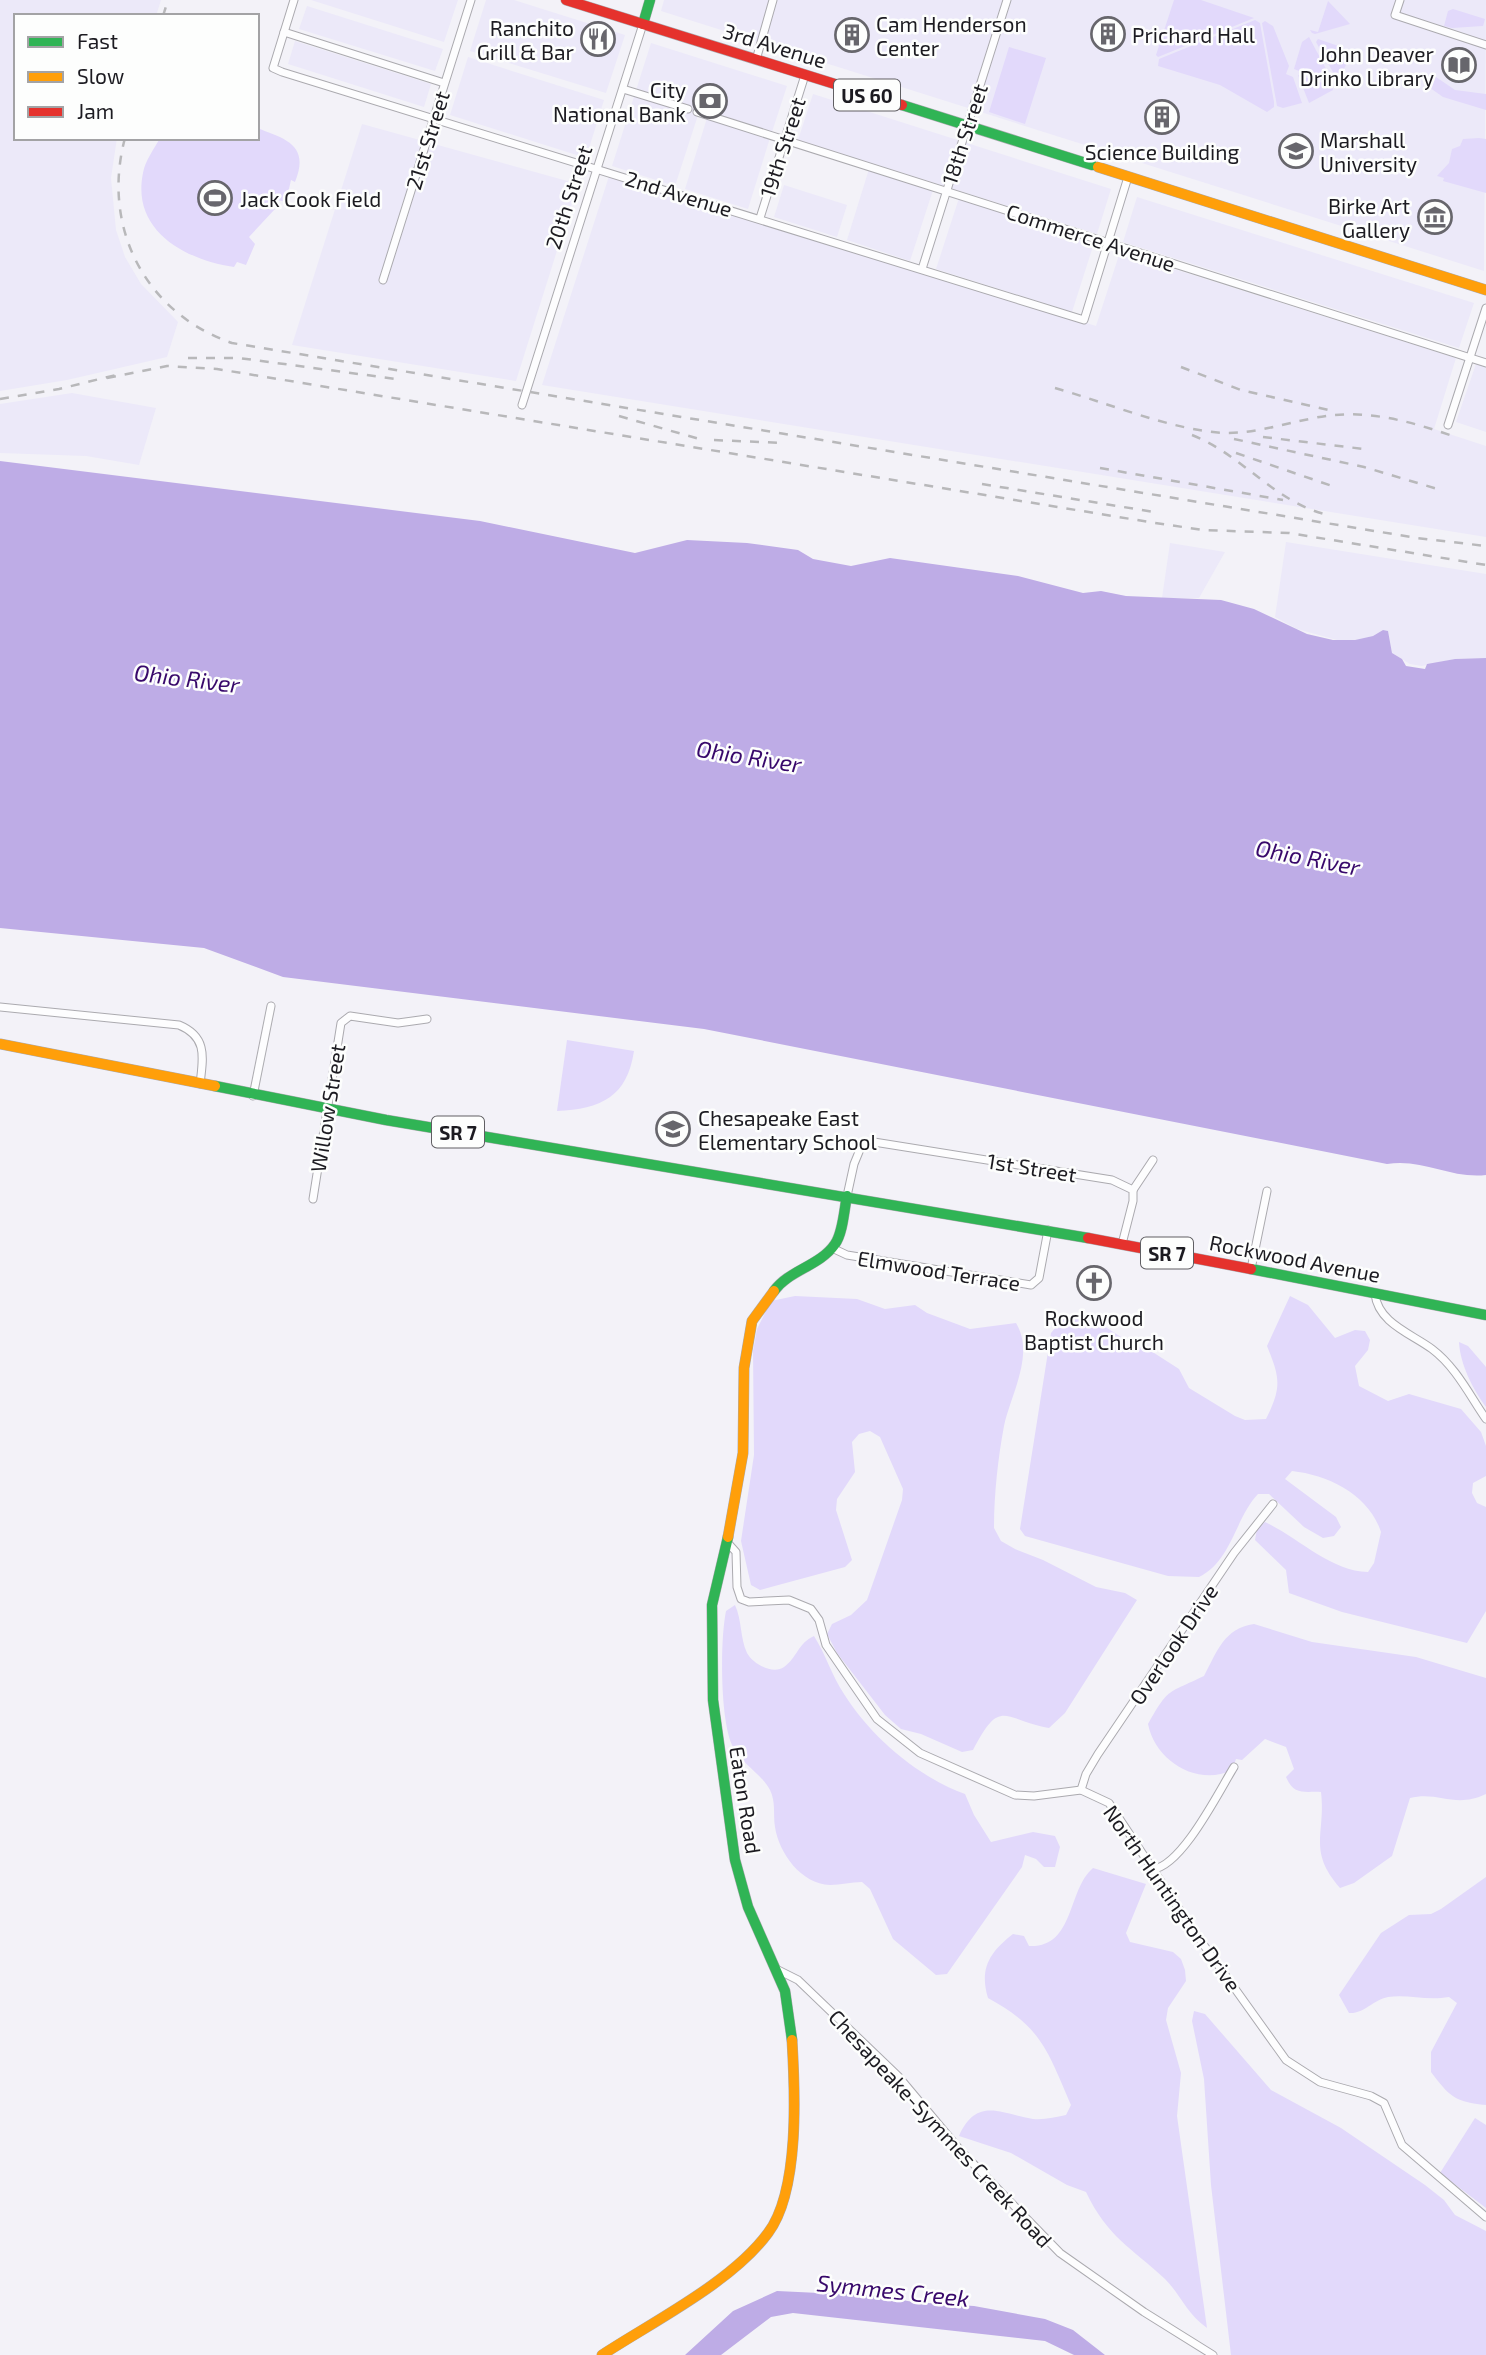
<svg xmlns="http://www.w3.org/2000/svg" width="1486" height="2355" font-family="'Exo 2',sans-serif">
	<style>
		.built { fill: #ece9f9 }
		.green { fill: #e2d9fb }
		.water { fill: #beace6 }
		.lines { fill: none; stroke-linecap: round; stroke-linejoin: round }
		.street-casing { stroke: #abaaaf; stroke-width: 9 }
		.fast-casing { stroke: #abaaaf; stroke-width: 11 }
		.slow-casing { stroke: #abaaaf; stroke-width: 11 }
		.jam-casing { stroke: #abaaaf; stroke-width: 11 }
		.street { stroke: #fdfdfe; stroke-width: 7 }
		.fast { stroke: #30b455; stroke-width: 10 }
		.slow { stroke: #ff9f0a; stroke-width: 10 }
		.jam { stroke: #e5322d; stroke-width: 10 }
		.rail { stroke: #b8b8ba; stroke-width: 2.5; stroke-dasharray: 9 9; stroke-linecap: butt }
		.labels { text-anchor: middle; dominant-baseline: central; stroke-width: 5; stroke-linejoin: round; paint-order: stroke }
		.shield { fill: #fdfefd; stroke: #605f63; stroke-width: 2 }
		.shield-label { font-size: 19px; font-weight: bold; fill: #1c1b21 }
		.poi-label { font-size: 21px; fill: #1c1b21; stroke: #fdfefd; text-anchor: start }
		.street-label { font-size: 21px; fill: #1c1b21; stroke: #fdfefd }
		.water-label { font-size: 23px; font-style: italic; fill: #38096b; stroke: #fdfefd }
	</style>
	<rect width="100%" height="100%" fill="#f3f2f8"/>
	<g class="built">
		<polygon points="0,0 161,0 156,16 16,16 16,138 117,138 111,178 116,230 125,257 141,284 178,322 167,357 67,380 0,391"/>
		<polygon points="311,0 458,0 444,42"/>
		<polygon points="486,0 514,0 625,35 606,93 470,51"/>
		<polygon points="664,0 1486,0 1484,271 661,11"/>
		<polygon points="307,6 443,49 435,71 299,29"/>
		<polygon points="295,41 431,84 424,107 288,64"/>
		<polygon points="651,43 787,86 772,132 700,109 675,186 612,166"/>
		<polygon points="468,57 604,100 586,158 450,115"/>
		<polygon points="813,94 1111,189 1097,234 798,140"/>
		<polygon points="707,118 770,138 748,209 685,189"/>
		<polygon points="362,124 578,184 516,381 292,345"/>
		<polygon points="869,169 933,190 910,261 847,240"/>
		<polygon points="610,173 1096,326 1120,252 1456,358 1434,429 1486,446 1486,537 542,385"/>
		<polygon points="784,185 847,205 837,237 774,217"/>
		<polygon points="1137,197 1474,303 1459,348 1123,242"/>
		<polygon points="959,198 1095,240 1072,312 936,269"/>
		<polygon points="1476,364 1486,367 1486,432 1456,422"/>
		<polygon points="72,393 156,408 139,465 86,456 0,453 0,404"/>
		<polygon points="1286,542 1486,574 1486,658 1455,659 1422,666 1410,664 1392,653 1388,631 1383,630 1373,636 1355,640 1337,640 1297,629 1275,617"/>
		<polygon points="1170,543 1225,552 1199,598 1162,598"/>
	</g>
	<g class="green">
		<polygon points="1174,0 1201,0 1254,18 1158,57 1156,55"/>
		<polygon points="1328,1 1350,24 1315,34 1312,33 1310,30 1318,32"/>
		<polygon points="1453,9 1485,19 1483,26 1452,28 1444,26 1448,11"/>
		<polygon points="1255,20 1260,23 1274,102 1274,107 1267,112 1220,85 1158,66 1159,59"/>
		<polygon points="1265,21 1273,26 1289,66 1286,74 1293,77 1302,103 1283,108 1277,106 1262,23"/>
		<polygon points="1309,37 1333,82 1332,84 1294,69 1302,42"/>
		<polygon points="1318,39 1353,51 1338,81 1316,42"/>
		<polygon points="1009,47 1046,58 1025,124 989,112"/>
		<polygon points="1298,75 1332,86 1333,90 1309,103"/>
		<polygon points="1433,75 1455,90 1486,94 1486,110 1443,97 1426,85"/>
		<path d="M257 128C286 139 310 145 295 182L291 180 286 202 278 200 275 209 249 237 255 244 246 265 237 262 234 267C186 260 131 231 143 173 145 161 154 149 160 138H257Z"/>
		<polygon points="1479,138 1486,139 1486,193 1443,181 1444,178 1437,176 1449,163 1452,149 1460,146 1463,139"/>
		<path d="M567 1040 634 1051C627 1097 601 1109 557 1111Z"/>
		<path d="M795 1296 857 1299 885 1309 915 1305 927 1313 970 1329 1016 1323C1035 1354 1011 1394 1004 1426 998 1458 994 1495 994 1528L1001 1541 1015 1549 1043 1560 1096 1587 1125 1593 1137 1600 1065 1713 1049 1728C1002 1719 1001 1697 973 1750L962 1752 921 1734 901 1729 885 1715 837 1653 827 1634 832 1624 851 1615 867 1600 902 1500 903 1489 880 1437 870 1431 859 1434 852 1442 855 1472 837 1499 836 1510 852 1560 845 1567 771 1587 760 1590 751 1585 741 1541 754 1455 753 1351 757 1329 771 1301Z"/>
		<path d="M1290 1296 1308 1305 1335 1338 1355 1330 1365 1331 1370 1340 1368 1350 1355 1366 1359 1386 1388 1401 1409 1394 1461 1409 1481 1432 1486 1446V1476L1473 1483 1472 1493 1477 1503 1486 1507V1611L1467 1643 1342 1612 1289 1593 1286 1570 1255 1540 1257 1529 1265 1522C1298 1537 1330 1571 1368 1572L1374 1563 1381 1532C1369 1495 1329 1475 1292 1471L1285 1479 1336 1517 1341 1527 1334 1536 1323 1538 1304 1527 1269 1494H1258C1235 1518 1232 1561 1199 1577L1168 1576 1025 1536 1020 1529 1051 1333 1064 1317 1096 1321 1132 1344 1151 1351 1179 1369 1189 1388 1235 1416 1245 1420 1266 1419C1282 1387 1280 1378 1267 1346Z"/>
		<path d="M1459 1342 1468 1346 1486 1367V1407C1473 1390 1460 1364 1459 1342Z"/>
		<path d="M735 1605C742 1620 740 1638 747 1653 753 1664 773 1675 784 1667 797 1658 798 1643 814 1636 826 1655 832 1676 844 1694 871 1737 918 1777 965 1794L974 1815 991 1842 1033 1832 1055 1836 1060 1847 1055 1867H1044L1036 1859 1025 1855 1022 1867 947 1974 936 1975 893 1939 870 1889 862 1882C851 1882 841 1885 830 1885 801 1884 779 1853 775 1827 773 1815 776 1802 770 1790 761 1773 740 1763 732 1745 720 1718 720 1641 726 1611Z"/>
		<path d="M1254 1624 1312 1642 1416 1657 1486 1678V1794C1455 1809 1439 1791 1410 1798L1392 1856 1354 1883 1340 1888C1307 1850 1326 1834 1321 1792 1304 1791 1294 1796 1286 1777L1294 1769 1286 1747 1265 1739 1242 1760 1236 1759 1232 1770C1198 1787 1155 1761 1148 1724 1169 1687 1167 1694 1204 1676 1217 1652 1224 1628 1254 1624Z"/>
		<path d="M1093 1868 1146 1884 1126 1933 1130 1942 1173 1952 1181 1959 1185 1970 1186 1981 1168 2008 1166 2020 1181 2073 1177 2116 1207 2328C1186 2313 1181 2295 1165 2279 1131 2247 1108 2238 1086 2192L1067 2185 1011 2153 959 2136C977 2096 1001 2114 1033 2119 1045 2120 1055 2117 1066 2115L1071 2105C1048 2052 1042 2027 988 1998 979 1968 990 1952 1013 1934L1024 1936 1029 1946C1075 1948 1067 1890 1093 1868Z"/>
		<path d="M1486 1877V2105C1455 2102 1450 2097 1431 2072V2052L1457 2003 1449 1997C1426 2001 1408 1994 1388 1997 1373 2000 1364 2014 1349 2013L1339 1995 1381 1933 1409 1915 1431 1914 1441 1909Z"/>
		<polygon points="1194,2011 1205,2014 1271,2090 1341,2128 1425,2185 1444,2200 1455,2215 1486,2231 1486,2355 1231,2355 1211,2185 1204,2079 1192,2021"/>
		<polygon points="1475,2118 1486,2125 1486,2208 1440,2173"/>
	</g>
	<g class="water">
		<path d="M0 461 480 521 635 553 687 540 747 543 798 550 813 559 851 566 890 558 1018 576 1083 593 1101 591 1126 596 1221 600 1254 609 1307 634 1333 640H1355L1373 636 1383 630 1388 631 1392 653 1402 659 1406 666 1425 669 1427 664 1455 659 1486 658V1175C1451 1179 1422 1158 1387 1164L704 1029 283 977 204 948 0 928Z"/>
		<polygon points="777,2291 882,2296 913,2302 974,2306 1045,2319 1073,2330 1105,2355 1074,2355 1045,2341 793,2313 771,2317 721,2355 685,2355 733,2311"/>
	</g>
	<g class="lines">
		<g class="street-casing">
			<g id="street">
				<polyline points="294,0 273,68 282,72 1084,320 1128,177"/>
				<polyline points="1400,0 1395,15 1486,45"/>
				<polyline points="284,32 444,83"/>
				<polyline points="756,60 773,0"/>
				<polyline points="623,89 688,109"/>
				<polyline points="697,112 1486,363"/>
				<polyline points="760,218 805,75"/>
				<polyline points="922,269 1007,0"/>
				<polyline points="383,280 471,0"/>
				<polyline points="522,405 643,24"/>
				<polyline points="1448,425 1486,308"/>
				<path d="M0 1007 179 1025C208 1037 203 1058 200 1084"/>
				<polyline points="253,1096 271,1006"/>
				<polyline points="1133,1190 1153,1160"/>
				<polyline points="847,1196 854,1164 861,1147 874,1142 1112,1180 1133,1190 1133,1201 1122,1244"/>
				<polyline points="313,1199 341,1023 350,1016 398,1023 427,1019"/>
				<polyline points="832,1248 847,1255 1031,1285 1039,1278 1048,1230"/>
				<polyline points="1251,1269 1267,1191"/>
				<path d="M1375 1294C1378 1323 1412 1334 1432 1349 1456 1367 1470 1396 1486 1419"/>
				<polyline points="727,1542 736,1552 737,1587 741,1599 749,1602 789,1600 811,1609 819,1620 826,1645 877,1719 920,1753 1015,1795 1034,1796 1081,1790 1109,1803 1193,1930 1286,2060 1320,2082 1371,2096 1384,2103 1402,2145 1486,2217"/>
				<polyline points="1081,1790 1086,1774 1098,1754 1234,1553 1273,1504"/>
				<path d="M1153 1869C1182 1866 1219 1791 1234 1767"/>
				<polyline points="776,1969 798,1980 898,2076 960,2150 1060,2253 1144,2312 1213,2355"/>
			</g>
		</g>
		<g class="fast-casing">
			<g id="fast">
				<polyline points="643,24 650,0"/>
				<polyline points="902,105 1092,165"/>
				<polyline points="215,1086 386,1120 1088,1238"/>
				<polyline points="1251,1269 1486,1315"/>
				<path d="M774 1291C789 1270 820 1266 835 1244 843 1233 844 1210 847 1196"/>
				<polyline points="728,1537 712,1605 713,1700 735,1860 748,1907 785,1991 792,2040"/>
			</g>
		</g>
		<g class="slow-casing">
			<g id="slow">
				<polyline points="1098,167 1486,290"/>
				<polyline points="0,1044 215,1086"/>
				<polyline points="728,1537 743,1453 744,1368 752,1321 774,1291"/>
				<path d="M602 2355C654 2321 732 2282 768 2233 800 2191 795 2090 792 2040"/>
			</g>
		</g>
		<g class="jam-casing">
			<g id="jam">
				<polyline points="566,0 902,105"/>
				<polyline points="1088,1238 1251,1269"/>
			</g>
		</g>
		<use href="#street" class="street"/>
		<use href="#fast" class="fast"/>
		<use href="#slow" class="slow"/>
		<use href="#jam" class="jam"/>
		<g class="rail">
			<polyline points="163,16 168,0"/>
			<path d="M125 138C101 227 145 313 232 343L1417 538 1486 546"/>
			<polyline points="188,358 239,358 396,379"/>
			<polyline points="1181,367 1241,390 1333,411"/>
			<polyline points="107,378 167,366 217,369 1149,522 1203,530 1289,533 1486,565"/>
			<path d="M1055 388C1105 402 1174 431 1225 433 1257 433 1283 424 1314 418 1361 408 1406 420 1450 435"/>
			<polyline points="0,399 59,389 116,375"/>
			<polyline points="619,416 703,440"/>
			<path d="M1192 435C1243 455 1276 504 1329 515"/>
			<polyline points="1263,437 1364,449"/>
			<polyline points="1234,439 1364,467 1441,490"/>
			<polyline points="714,440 784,443"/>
			<polyline points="1236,453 1338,488"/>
			<polyline points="1100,468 1283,500"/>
			<polyline points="982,484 1154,512"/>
		</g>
	</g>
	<defs>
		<g id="building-ring" transform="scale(1.75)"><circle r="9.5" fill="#fdfefd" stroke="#67666c" stroke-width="1.5"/><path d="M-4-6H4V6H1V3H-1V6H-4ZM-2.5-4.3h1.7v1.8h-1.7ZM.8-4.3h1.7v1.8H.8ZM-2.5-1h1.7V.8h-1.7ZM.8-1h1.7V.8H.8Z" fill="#67666c"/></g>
		<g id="restaurant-ring" transform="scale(1.75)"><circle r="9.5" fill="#fdfefd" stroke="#67666c" stroke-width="1.5"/><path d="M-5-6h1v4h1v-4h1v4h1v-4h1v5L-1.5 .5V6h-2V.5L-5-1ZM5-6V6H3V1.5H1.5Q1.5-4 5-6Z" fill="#67666c"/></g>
		<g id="library-ring" transform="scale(1.75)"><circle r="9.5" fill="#fdfefd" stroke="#67666c" stroke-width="1.5"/><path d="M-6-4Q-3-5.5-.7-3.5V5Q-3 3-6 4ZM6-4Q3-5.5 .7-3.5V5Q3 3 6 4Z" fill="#67666c"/></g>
		<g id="bank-ring" transform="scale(1.75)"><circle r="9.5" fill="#fdfefd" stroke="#67666c" stroke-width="1.5"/><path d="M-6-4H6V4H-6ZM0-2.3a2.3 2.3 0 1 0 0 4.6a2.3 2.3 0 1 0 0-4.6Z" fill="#67666c"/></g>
		<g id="university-ring" transform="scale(1.75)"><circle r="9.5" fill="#fdfefd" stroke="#67666c" stroke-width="1.5"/><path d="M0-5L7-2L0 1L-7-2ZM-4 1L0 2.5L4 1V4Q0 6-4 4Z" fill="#67666c"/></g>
		<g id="stadium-ring" transform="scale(1.75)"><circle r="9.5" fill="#fdfefd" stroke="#67666c" stroke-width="1.5"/><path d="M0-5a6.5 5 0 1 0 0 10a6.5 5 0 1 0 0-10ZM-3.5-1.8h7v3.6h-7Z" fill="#67666c"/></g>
		<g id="museum-ring" transform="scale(1.75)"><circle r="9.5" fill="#fdfefd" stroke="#67666c" stroke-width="1.5"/><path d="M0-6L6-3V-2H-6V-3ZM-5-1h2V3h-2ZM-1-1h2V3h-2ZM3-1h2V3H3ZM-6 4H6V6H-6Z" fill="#67666c"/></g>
		<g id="school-ring" transform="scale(1.75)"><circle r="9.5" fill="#fdfefd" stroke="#67666c" stroke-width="1.5"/><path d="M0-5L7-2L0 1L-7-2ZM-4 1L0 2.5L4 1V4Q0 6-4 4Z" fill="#67666c"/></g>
		<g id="church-ring" transform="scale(1.75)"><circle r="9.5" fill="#fdfefd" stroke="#67666c" stroke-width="1.5"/><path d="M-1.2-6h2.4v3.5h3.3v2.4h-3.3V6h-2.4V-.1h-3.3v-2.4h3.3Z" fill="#67666c"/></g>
	</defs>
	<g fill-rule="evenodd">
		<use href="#building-ring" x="1108" y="34"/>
		<use href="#building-ring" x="852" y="35"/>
		<use href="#restaurant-ring" x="598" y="39"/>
		<use href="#library-ring" x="1459" y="65"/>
		<use href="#bank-ring" x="710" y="101"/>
		<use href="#building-ring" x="1162" y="117"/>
		<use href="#university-ring" x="1296" y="151"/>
		<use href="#stadium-ring" x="215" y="198"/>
		<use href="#museum-ring" x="1435" y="217"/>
		<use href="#school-ring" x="673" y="1129"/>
		<use href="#church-ring" x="1094" y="1283"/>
	</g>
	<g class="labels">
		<g class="shield">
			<rect x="834" y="79.5" width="66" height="31" rx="5"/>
			<rect x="432" y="1116.5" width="52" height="31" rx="5"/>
			<rect x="1141" y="1237.5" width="52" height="31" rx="5"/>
		</g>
		<g class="shield-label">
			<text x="867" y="95">US 60</text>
			<text x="458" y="1132">SR 7</text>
			<text x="1167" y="1253">SR 7</text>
		</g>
		<g class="poi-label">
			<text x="876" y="23">Cam Henderson<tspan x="876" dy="24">Center</tspan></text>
			<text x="574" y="27" text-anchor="end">Ranchito<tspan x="574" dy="24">Grill &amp; Bar</tspan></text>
			<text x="1132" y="34">Prichard Hall</text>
			<text x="1434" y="53" text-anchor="end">John Deaver<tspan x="1434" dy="24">Drinko Library</tspan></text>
			<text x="686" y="89" text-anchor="end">City<tspan x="686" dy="24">National Bank</tspan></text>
			<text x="1320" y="139">Marshall<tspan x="1320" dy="24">University</tspan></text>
			<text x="1162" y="151" text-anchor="middle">Science Building</text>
			<text x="240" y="198">Jack Cook Field</text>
			<text x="1410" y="205" text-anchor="end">Birke Art<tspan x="1410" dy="24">Gallery</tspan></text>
			<text x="698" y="1117">Chesapeake East<tspan x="698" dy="24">Elementary School</tspan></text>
			<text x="1094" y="1317" text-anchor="middle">Rockwood<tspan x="1094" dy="24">Baptist Church</tspan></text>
		</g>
		<g class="street-label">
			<text transform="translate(775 45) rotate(17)">3rd Avenue</text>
			<text transform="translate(964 134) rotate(-72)">18th Street</text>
			<text transform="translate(427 140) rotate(-73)">21st Street</text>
			<text transform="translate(782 147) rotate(-72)">19th Street</text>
			<text transform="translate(679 193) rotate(17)">2nd Avenue</text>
			<text transform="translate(568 197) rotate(-72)">20th Street</text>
			<text transform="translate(1091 237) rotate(18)">Commerce Avenue</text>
			<text transform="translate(327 1108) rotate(-81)">Willow Street</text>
			<text transform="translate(1032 1167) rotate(9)">1st Street</text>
			<text transform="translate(1295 1258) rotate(11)">Rockwood Avenue</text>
			<text transform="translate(939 1270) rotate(9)">Elmwood Terrace</text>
			<text transform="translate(1173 1644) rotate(-56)">Overlook Drive</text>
			<text transform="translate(746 1800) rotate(81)">Eaton Road</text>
			<text transform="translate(1173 1898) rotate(55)">North Huntington Drive</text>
			<text transform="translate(941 2128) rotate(47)">Chesapeake-Symmes Creek Road</text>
		</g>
		<g class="water-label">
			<text transform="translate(187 678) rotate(7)">Ohio River</text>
			<text transform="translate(749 756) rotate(9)">Ohio River</text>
			<text transform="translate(1308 857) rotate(11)">Ohio River</text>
			<text transform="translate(893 2290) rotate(6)">Symmes Creek</text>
		</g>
	</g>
	<rect x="14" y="14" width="245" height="126" fill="#fdfefd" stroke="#a3a3a5" stroke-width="2"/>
	<rect x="28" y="37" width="35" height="10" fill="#30b455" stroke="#a3a3a5" stroke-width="2"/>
	<text x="77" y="49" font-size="21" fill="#1c1b21">Fast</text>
	<rect x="28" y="72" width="35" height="10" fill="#ff9f0a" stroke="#a3a3a5" stroke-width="2"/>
	<text x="77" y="84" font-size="21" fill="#1c1b21">Slow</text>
	<rect x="28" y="107" width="35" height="10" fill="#e5322d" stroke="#a3a3a5" stroke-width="2"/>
	<text x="77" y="119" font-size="21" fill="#1c1b21">Jam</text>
</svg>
